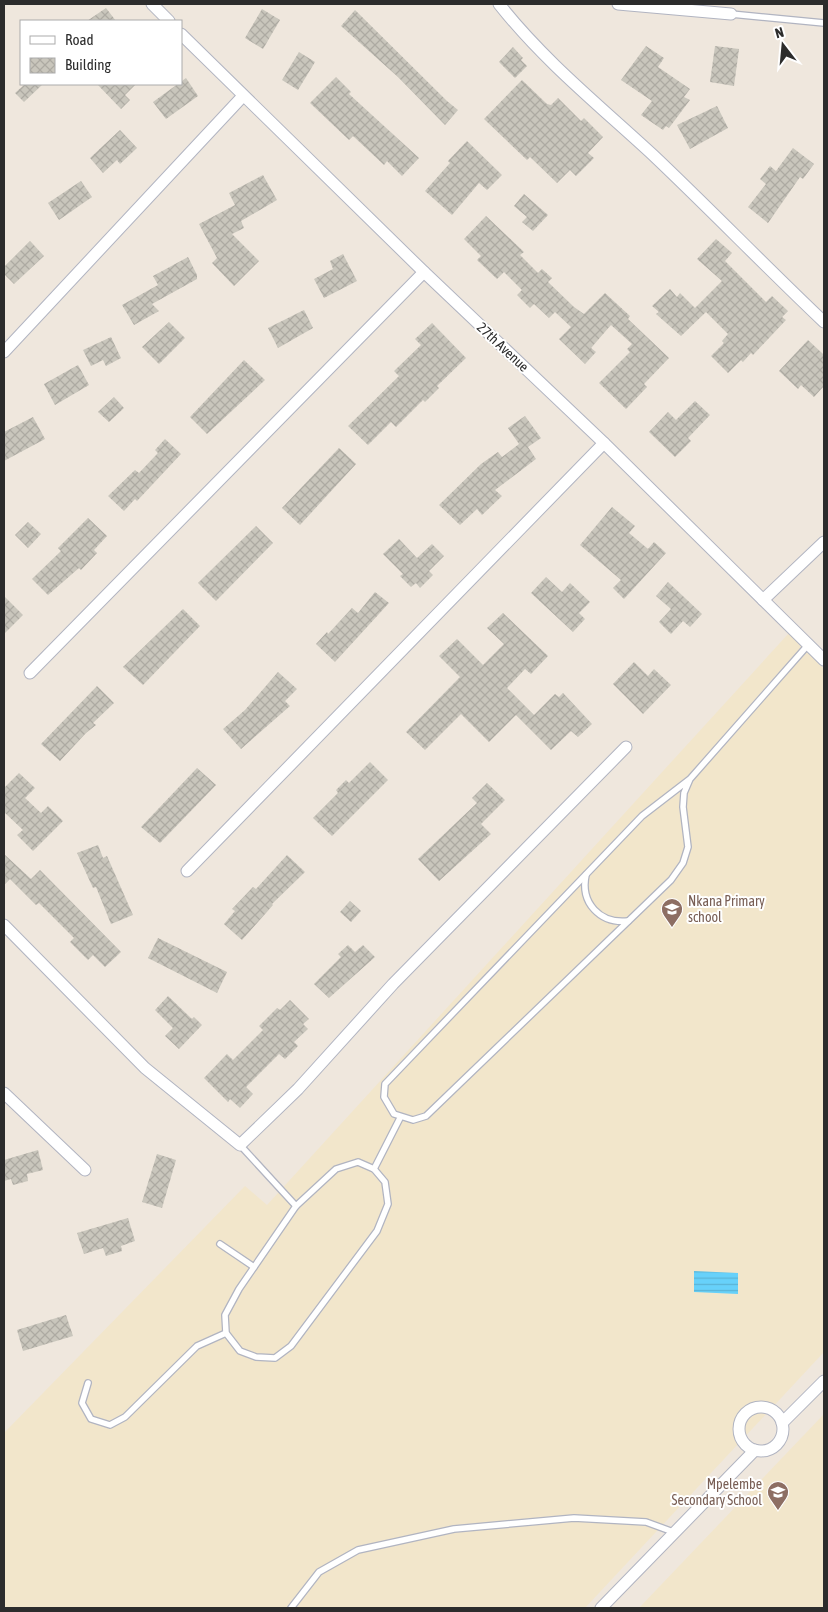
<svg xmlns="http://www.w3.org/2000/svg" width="828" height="1612" font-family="'Asap Condensed',sans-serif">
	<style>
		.education { fill: #f2e6cb }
		.water { fill: url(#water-rules) }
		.building { fill: url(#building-cross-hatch) }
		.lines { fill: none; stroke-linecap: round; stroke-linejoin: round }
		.lane-casing { stroke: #b1b4c1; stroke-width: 8 }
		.street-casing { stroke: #b1b4c1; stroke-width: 13 }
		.lane { stroke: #fff; stroke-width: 5.5 }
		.street { stroke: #fff; stroke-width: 11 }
		.labels { text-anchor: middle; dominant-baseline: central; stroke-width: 4; stroke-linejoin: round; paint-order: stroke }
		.street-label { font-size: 14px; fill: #2c2c2c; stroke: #fff }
		.education-label { font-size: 14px; fill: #785e54; stroke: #fff; text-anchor: start }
	</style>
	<defs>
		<pattern id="water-rules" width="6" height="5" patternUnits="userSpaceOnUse" patternTransform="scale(1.25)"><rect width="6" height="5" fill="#67d1fa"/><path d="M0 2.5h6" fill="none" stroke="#5ab4d6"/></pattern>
		<pattern id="building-cross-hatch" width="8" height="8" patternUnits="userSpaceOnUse" patternTransform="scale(1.25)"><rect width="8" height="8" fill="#c9c6bc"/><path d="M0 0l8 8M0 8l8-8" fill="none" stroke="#adaaa2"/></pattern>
	</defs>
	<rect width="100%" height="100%" fill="#efe7dd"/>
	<g class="education">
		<polygon points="789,633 824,669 824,1352 585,1608 6,1608 4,1606 4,1433 245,1186 267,1205"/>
		<polygon points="824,1414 824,1608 639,1608"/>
	</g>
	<polygon class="water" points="694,1271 738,1273 738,1294 694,1292"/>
	<g class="building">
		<polygon points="106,8 116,21 87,21"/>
		<polygon points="262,9 280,20 263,49 245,38"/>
		<polygon points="355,10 447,101 458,110 445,125 398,77 341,26"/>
		<polygon points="646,46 664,58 658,67 690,89 684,97 690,100 669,128 666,126 663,130 641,115 652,101 621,80"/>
		<polygon points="715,46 739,49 734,86 710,82"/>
		<polygon points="513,47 523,58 521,60 527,66 515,78 499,62"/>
		<polygon points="299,52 315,62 298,90 282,80"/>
		<polygon points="336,77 351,92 349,94 419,158 402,176 387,161 384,165 353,136 349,140 310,103"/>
		<polygon points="186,78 198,96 166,119 153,102"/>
		<polygon points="522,80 547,104 551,105 558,98 581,121 584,118 603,137 588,153 594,158 576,176 570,170 557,183 530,157 527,160 484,119"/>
		<polygon points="25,84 43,84 24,102 15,93"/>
		<polygon points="97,84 136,84 125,95 130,100 121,109"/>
		<polygon points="717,106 728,128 690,149 677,125"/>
		<polygon points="120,130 137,148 120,164 117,160 103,173 90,158"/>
		<polygon points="467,141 502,175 487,190 479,183 452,215 425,191 450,163 448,161"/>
		<polygon points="793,148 814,164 803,179 800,177 768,223 748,207 766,184 760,179 770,166 776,171"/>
		<polygon points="263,175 277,200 241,221 244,228 232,234 259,261 234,286 212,263 217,258 199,224 235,205 229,193"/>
		<polygon points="81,181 92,197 59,220 48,203"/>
		<polygon points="524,194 548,215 533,231 522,222 527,217 514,206"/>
		<polygon points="486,216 524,252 520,255 538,273 542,269 552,278 548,282 574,307 584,314 605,293 630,316 628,319 669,358 644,384 647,387 626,409 599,383 630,352 627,349 632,344 611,325 591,348 596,352 585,364 559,339 571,327 555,312 549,318 534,304 530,308 517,295 522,290 504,272 497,279 477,260 481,256 464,239"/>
		<polygon points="716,239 732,253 725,261 766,302 772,296 788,311 782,317 786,320 753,355 751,353 743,362 741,360 728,373 711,356 724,343 722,341 728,334 706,312 681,336 656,314 659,312 652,306 670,289 677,297 680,293 695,308 722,281 697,259"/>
		<polygon points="30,241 44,256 14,284 4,274 4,267"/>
		<polygon points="343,254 357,281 324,298 314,279 333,269 330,261"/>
		<polygon points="188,257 197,275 197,279 152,304 159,311 134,325 122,305 158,285 153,276"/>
		<polygon points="304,310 313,328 278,348 268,328"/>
		<polygon points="169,322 185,338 159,364 142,347"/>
		<polygon points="432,323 466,358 437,386 439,388 425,402 423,400 396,427 391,422 368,445 348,426 399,376 394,371 421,345 415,339"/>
		<polygon points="111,337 121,358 106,366 103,360 91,366 83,350"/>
		<polygon points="808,340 824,355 824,386 814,397 801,385 798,389 779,371"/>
		<polygon points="244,360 265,380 207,434 190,417"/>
		<polygon points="78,365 89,385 55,405 44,384"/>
		<polygon points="114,397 124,408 109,422 98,412"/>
		<polygon points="695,401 710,415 688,438 691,441 675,457 649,432 668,412 676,420"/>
		<polygon points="525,416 541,438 528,447 536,459 495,490 502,496 482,515 477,509 460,525 439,505 481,464 498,452 502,457 519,444 508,428"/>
		<polygon points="33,417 45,439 4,461 4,432"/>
		<polygon points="165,439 181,454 137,501 135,499 124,511 108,496 135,470 139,473 158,453 155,450"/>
		<polygon points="339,448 356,464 300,525 282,508"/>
		<polygon points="612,507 635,526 629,533 648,549 654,542 666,553 624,599 613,588 621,580 580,545"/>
		<polygon points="88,518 107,536 94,550 97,553 81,570 79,568 48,595 32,579 61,551 58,548"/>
		<polygon points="28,522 41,534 28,548 15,535"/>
		<polygon points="256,526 273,543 216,601 198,583"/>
		<polygon points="399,539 417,558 432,544 444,556 429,571 433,575 420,588 416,583 411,587 400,576 403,574 383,554"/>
		<polygon points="546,577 562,592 570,583 590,602 579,613 585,619 573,632 531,593"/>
		<polygon points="668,582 702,614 690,627 683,621 671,634 659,622 671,609 656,596"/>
		<polygon points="375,592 389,603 335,662 316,644 327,632 328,634 352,608 358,613"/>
		<polygon points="4,596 23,615 4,634"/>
		<polygon points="183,609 200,626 143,685 123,667"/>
		<polygon points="503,613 548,656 531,674 525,669 507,688 534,715 555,694 559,697 563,693 592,724 578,737 571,731 551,750 516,715 489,742 461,714 425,750 406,732 460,677 439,656 457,639 483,665 504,644 487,628"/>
		<polygon points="634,662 648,676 654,669 671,685 643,714 613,684"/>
		<polygon points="278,672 297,689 285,701 290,706 241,749 223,729 245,710"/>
		<polygon points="97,686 114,703 93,723 96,725 86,733 60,761 41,744"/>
		<polygon points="370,762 388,780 332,836 313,818 338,793 336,790 346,780 349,783"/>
		<polygon points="197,768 216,785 160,843 141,827"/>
		<polygon points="19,773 35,788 25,798 41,813 48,806 63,821 33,851 17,835 23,830 4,812 4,788"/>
		<polygon points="487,783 505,800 481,824 491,834 439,881 418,859 477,803 472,798"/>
		<polygon points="98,845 103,858 107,856 133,915 111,924 96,887 93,888 77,853"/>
		<polygon points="4,854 31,879 40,870 121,952 105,967 93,955 88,960 70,942 74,938 39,903 36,905 10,879 4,885"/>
		<polygon points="287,855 305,872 272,904 273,905 242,940 224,924 235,911 232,909 253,887 256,889"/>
		<polygon points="350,901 361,911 351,922 340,912"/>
		<polygon points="158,938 227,972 217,993 148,958"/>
		<polygon points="348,945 355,952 363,945 375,957 329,998 314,984 341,957 338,954"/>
		<polygon points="168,996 192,1019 194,1017 202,1025 179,1049 165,1036 173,1028 155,1010"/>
		<polygon points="290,1000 309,1019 303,1024 308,1029 294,1042 298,1046 285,1059 279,1054 246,1087 253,1094 240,1108 230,1099 228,1102 204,1078 227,1054 233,1060 263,1030 259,1026 277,1008 280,1010"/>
		<polygon points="38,1150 43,1170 27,1174 28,1181 13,1185 11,1179 4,1181 4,1160"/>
		<polygon points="157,1154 176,1160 162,1208 142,1202"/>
		<polygon points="128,1218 135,1241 121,1246 122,1251 106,1256 103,1248 84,1254 77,1233"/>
		<polygon points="66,1315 73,1336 23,1351 17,1330"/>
	</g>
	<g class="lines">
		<g class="lane-casing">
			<g id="lane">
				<polyline points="731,14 824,23"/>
				<polyline points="690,779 642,816 385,1084 384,1097 394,1114 413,1120 426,1116 671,880 683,863 688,847 683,807 684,793 690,779 808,645"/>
				<path d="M586 875C580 903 600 924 628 921"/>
				<polyline points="240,1145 296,1206"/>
				<polygon points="358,1162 374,1169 385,1182 388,1204 377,1231 291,1346 275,1358 256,1357 240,1351 226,1333 225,1315 239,1289 296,1206 336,1169"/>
				<polyline points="374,1169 400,1118"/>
				<polyline points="220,1244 254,1267"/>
				<polyline points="88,1383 82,1403 91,1419 110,1425 125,1417 197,1346 226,1333"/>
				<polyline points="291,1608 319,1572 358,1550 454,1529 574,1518 646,1522 676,1533"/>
			</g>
		</g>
		<g class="street-casing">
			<g id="street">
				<polyline points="152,4 169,21"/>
				<path d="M499 4C544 61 600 106 653 155 711 210 766 267 824 322"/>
				<polyline points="618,4 731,14"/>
				<polyline points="181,34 424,272 604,443 824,660"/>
				<polyline points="4,352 243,96"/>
				<polyline points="763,600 824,542"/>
				<polyline points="30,673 424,272"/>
				<polyline points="187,871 604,443"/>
				<polyline points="4,925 145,1068 240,1145 298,1089 393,984 626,747"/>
				<polyline points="4,1093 85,1170"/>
				<circle cx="761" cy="1429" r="22"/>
				<polyline points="782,1423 824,1381"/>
				<polyline points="601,1608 755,1450"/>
			</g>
		</g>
		<use href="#lane" class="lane"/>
		<use href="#street" class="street"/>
	</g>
	<defs>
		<g id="school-pin" transform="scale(1.125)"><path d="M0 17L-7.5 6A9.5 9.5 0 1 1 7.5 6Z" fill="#8d6e63" stroke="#fff"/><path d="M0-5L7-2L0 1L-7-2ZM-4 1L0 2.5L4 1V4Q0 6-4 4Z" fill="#fff"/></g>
	</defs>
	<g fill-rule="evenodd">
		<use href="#school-pin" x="672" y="909"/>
		<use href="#school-pin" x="778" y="1492"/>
	</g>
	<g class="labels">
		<g class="street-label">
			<text transform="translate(503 347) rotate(43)">27th Avenue</text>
		</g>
		<g class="education-label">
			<text x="688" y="901">Nkana Primary<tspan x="688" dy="16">school</tspan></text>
			<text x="762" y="1484" text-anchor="end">Mpelembe<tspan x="762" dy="16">Secondary School</tspan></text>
		</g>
	</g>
	<rect width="828" height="1612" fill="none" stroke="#2c2c2c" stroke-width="10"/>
	<rect x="20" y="20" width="162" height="65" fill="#ffffff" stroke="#ababab"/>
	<rect x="30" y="36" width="25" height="8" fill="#ffffff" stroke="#ababab"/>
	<text x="65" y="45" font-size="15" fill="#2c2c2c">Road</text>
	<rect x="30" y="58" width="25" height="15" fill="url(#building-cross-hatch)" stroke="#ababab"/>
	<text x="65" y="70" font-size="15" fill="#2c2c2c">Building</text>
	<g transform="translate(783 45) rotate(344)" stroke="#ffffff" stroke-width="4" paint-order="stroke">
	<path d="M0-4L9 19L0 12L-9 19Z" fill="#2c2c2c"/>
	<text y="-8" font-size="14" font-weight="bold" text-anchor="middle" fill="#2c2c2c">N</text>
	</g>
</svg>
